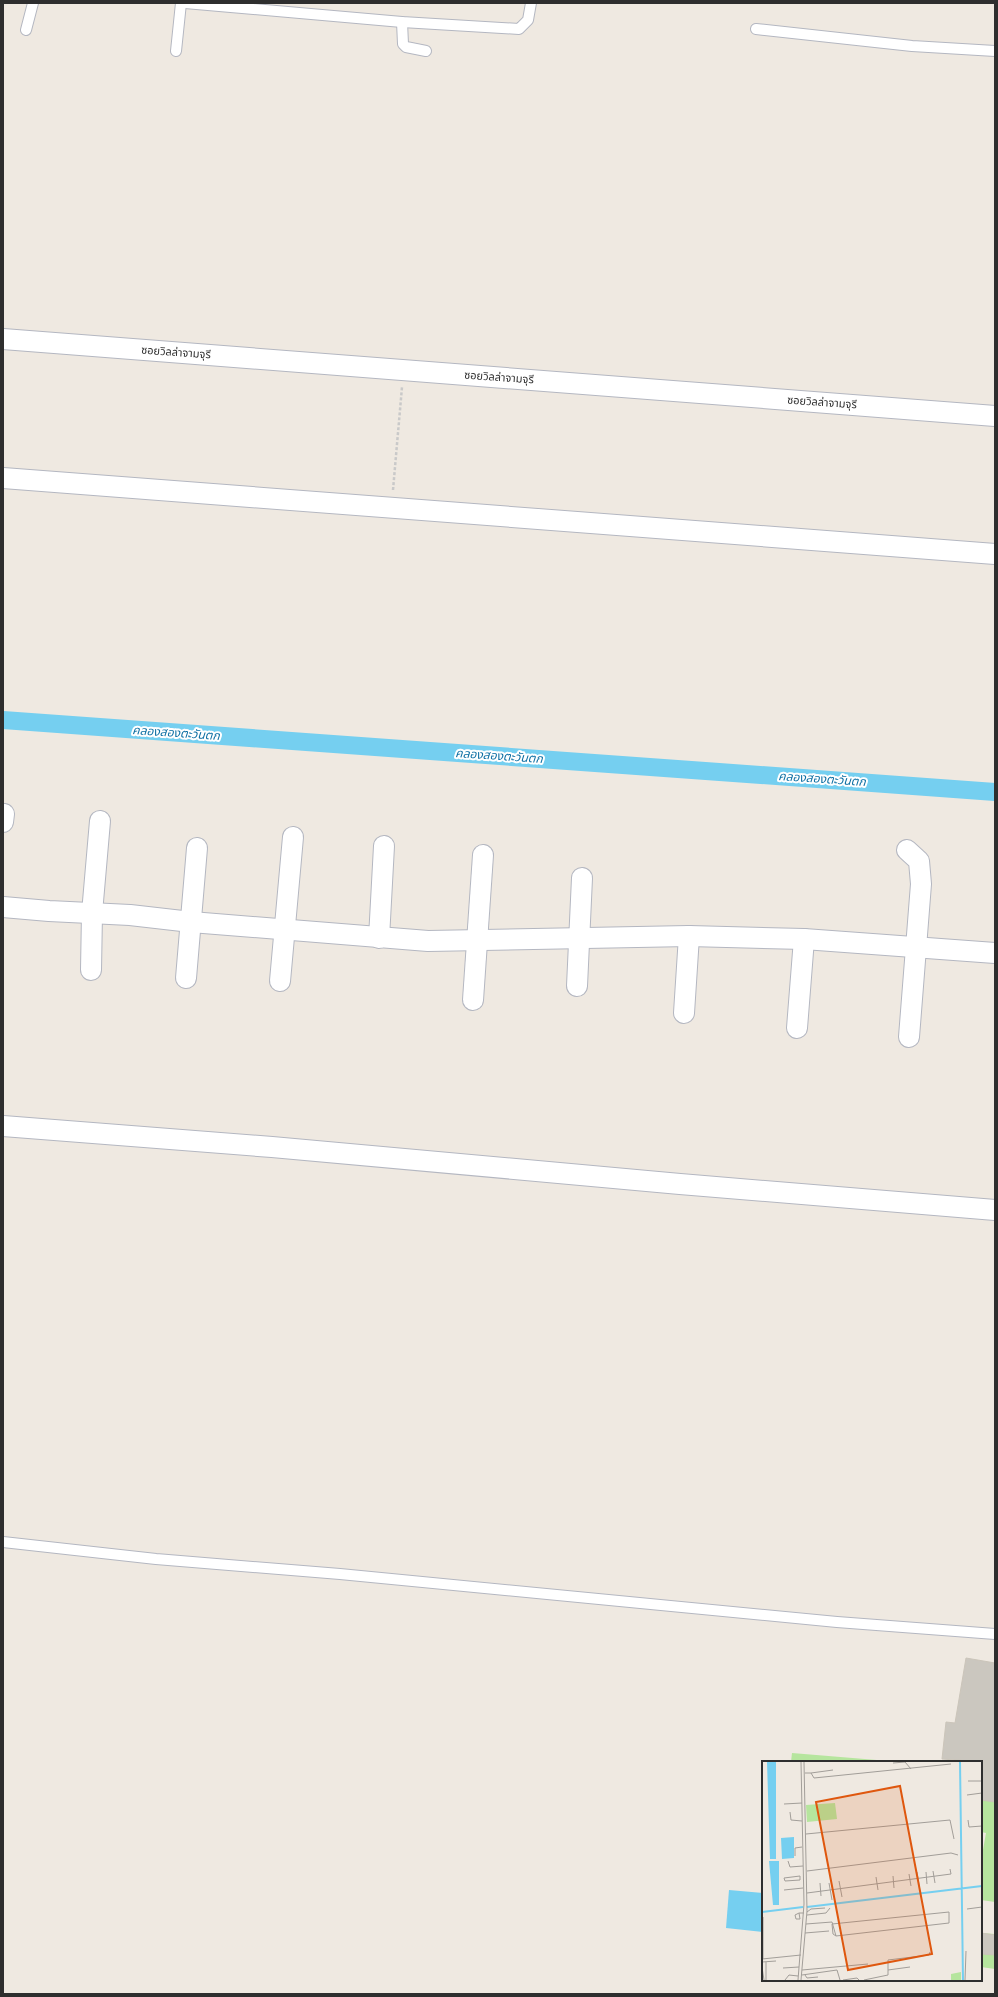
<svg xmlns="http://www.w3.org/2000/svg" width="998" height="1997" font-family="'DM Sans','Noto Sans Thai',sans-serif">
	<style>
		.green { fill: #b6e59e }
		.water { fill: #75cff0 }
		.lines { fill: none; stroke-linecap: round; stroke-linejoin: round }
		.canal { stroke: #75cff0; stroke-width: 18 }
		.building { fill: #cbc7bf; stroke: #cbc5ba }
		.service-casing { stroke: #b4b7c1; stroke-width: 12 }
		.minor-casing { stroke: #b4b7c1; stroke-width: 22 }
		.path { stroke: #c9c9c9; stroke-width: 2.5; stroke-dasharray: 3 2; stroke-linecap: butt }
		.service { stroke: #fff; stroke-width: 10 }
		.minor { stroke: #fff; stroke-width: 20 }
		.labels { text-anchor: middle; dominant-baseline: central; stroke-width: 4; stroke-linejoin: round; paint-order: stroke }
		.street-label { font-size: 11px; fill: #2e2e2e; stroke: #fff }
		.water-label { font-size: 12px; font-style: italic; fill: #0d6fa3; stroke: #fff }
		.inset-river { fill: none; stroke: #75cff0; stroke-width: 2 }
		.inset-road { fill: none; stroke: #a29e99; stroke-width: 1 }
		.view { fill: #df570e; fill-opacity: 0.15; stroke: #df570e; stroke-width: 2 }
		.inset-edge { fill: none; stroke: #2e2e2e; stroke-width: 2 }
	</style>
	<rect width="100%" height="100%" fill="#efe9e1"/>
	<g class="green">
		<polygon points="792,1753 901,1762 791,1762"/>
		<polygon points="981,1768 995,1770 995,1902 981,1900 981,1861 986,1833 981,1832"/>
		<polygon points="981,1933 995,1934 995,1969 981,1967"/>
	</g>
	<polygon class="water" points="729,1890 763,1893 763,1932 726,1928"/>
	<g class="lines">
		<polyline class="canal" points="3,720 995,792"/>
	</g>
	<g class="building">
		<polygon points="966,1658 995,1663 995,1802 981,1800 981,1762 942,1759 946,1722 955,1723"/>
		<polygon points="981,1933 995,1935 995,1955 981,1954"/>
	</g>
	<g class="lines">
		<g class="service-casing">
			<g id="service">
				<polyline points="185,3 402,22 519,29 528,20 531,3"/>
				<polyline points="402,22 403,44 406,47 426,51"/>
				<polyline points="756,29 912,46 995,51"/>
				<polyline points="26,30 33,3"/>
				<polyline points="176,51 181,3"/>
				<polyline points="3,1542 156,1559 340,1574 837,1622 995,1634"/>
			</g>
		</g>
		<g class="minor-casing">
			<g id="minor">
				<polyline points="3,339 995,416"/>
				<polyline points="3,478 995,554"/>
				<polyline points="3,822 4,814"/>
				<polyline points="907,850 919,861 921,884 909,1037"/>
				<polyline points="3,907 49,911 130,915 191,922 428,941 689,936 804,939 995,953"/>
				<polyline points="379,938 384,846"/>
				<polyline points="91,970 92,913 100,821"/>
				<polyline points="186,978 197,848"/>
				<polyline points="280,981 293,837"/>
				<polyline points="577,986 582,878"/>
				<polyline points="473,1000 483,855"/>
				<polyline points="684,1013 689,936"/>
				<polyline points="797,1028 804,939"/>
				<polyline points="3,1126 272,1147 680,1184 995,1210"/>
			</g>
		</g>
		<polyline class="path" points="393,490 402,387"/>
		<use href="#service" class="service"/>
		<use href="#minor" class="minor"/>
	</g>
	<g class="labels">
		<g class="street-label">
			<text transform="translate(176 352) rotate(4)">ซอยวิลล่าจามจุรี</text>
			<text transform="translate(499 377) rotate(4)">ซอยวิลล่าจามจุรี</text>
			<text transform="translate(822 402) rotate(4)">ซอยวิลล่าจามจุรี</text>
		</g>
		<g class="water-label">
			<text transform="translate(176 733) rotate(4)">คลองสองตะวันตก</text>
			<text transform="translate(499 756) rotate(4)">คลองสองตะวันตก</text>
			<text transform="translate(822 779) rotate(4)">คลองสองตะวันตก</text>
		</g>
	</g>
	<g transform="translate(762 1761)">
		<rect width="220" height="220" fill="#efe9e1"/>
		<path d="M73 42 75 58 45 61 44 44ZM199 211V219H189V213Z" fill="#b6e59e"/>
		<path d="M5 1H14V98H8ZM32 76V97L20 98 19 77ZM7 100H17V144H11Z" fill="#75cff0"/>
		<path class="inset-river" d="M198 1 201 219M45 146 220 125M0 151 41 146"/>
		<path class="inset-road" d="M131 2 143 1 149 8M43 12H49L52 17 189 3M49 12 71 9M206 20H220M205 34 220 32M22 43 40 42M28 51 29 59 40 60M206 59 207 66 220 65M44 73 188 59 192 78M33 95V87L40 86M26 100 28 106 41 105M45 110 189 92 196 94M171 110 173 122M155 111 157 124M164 111 165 123M147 113 149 125M38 115V119L23 120 22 117ZM131 115 132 127M114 116 116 129M77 120 80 136M58 122 59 135M67 122 70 139M22 129 41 127M45 132 189 113 188 108M205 148 220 146M45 151 49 148 63 147M37 152 38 158H34L33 154 37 152H42M45 154 64 152 68 147M1 156V198M44 163 70 161 74 175M70 163 187 151V162L74 175M70 163 71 173 74 175M43 172 67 170M0 198 39 194M0 201 14 200M0 206 2 219M21 207 37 206M40 209 106 203M126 209 148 206M40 214 75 209 78 219M43 214 45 217 56 216M4 219V201M23 219 27 214 36 215M36 219 42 143 39 1M39 219 45 150 42 1M81 219 95 217 97 219M102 219 126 214V199L167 194 168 191M203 219 204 190"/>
		<path class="view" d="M138 25 170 193 86 209 54 41Z"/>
		<rect width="220" height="220" class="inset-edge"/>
	</g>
	<rect width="998" height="1997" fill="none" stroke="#2e2e2e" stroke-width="8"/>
</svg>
